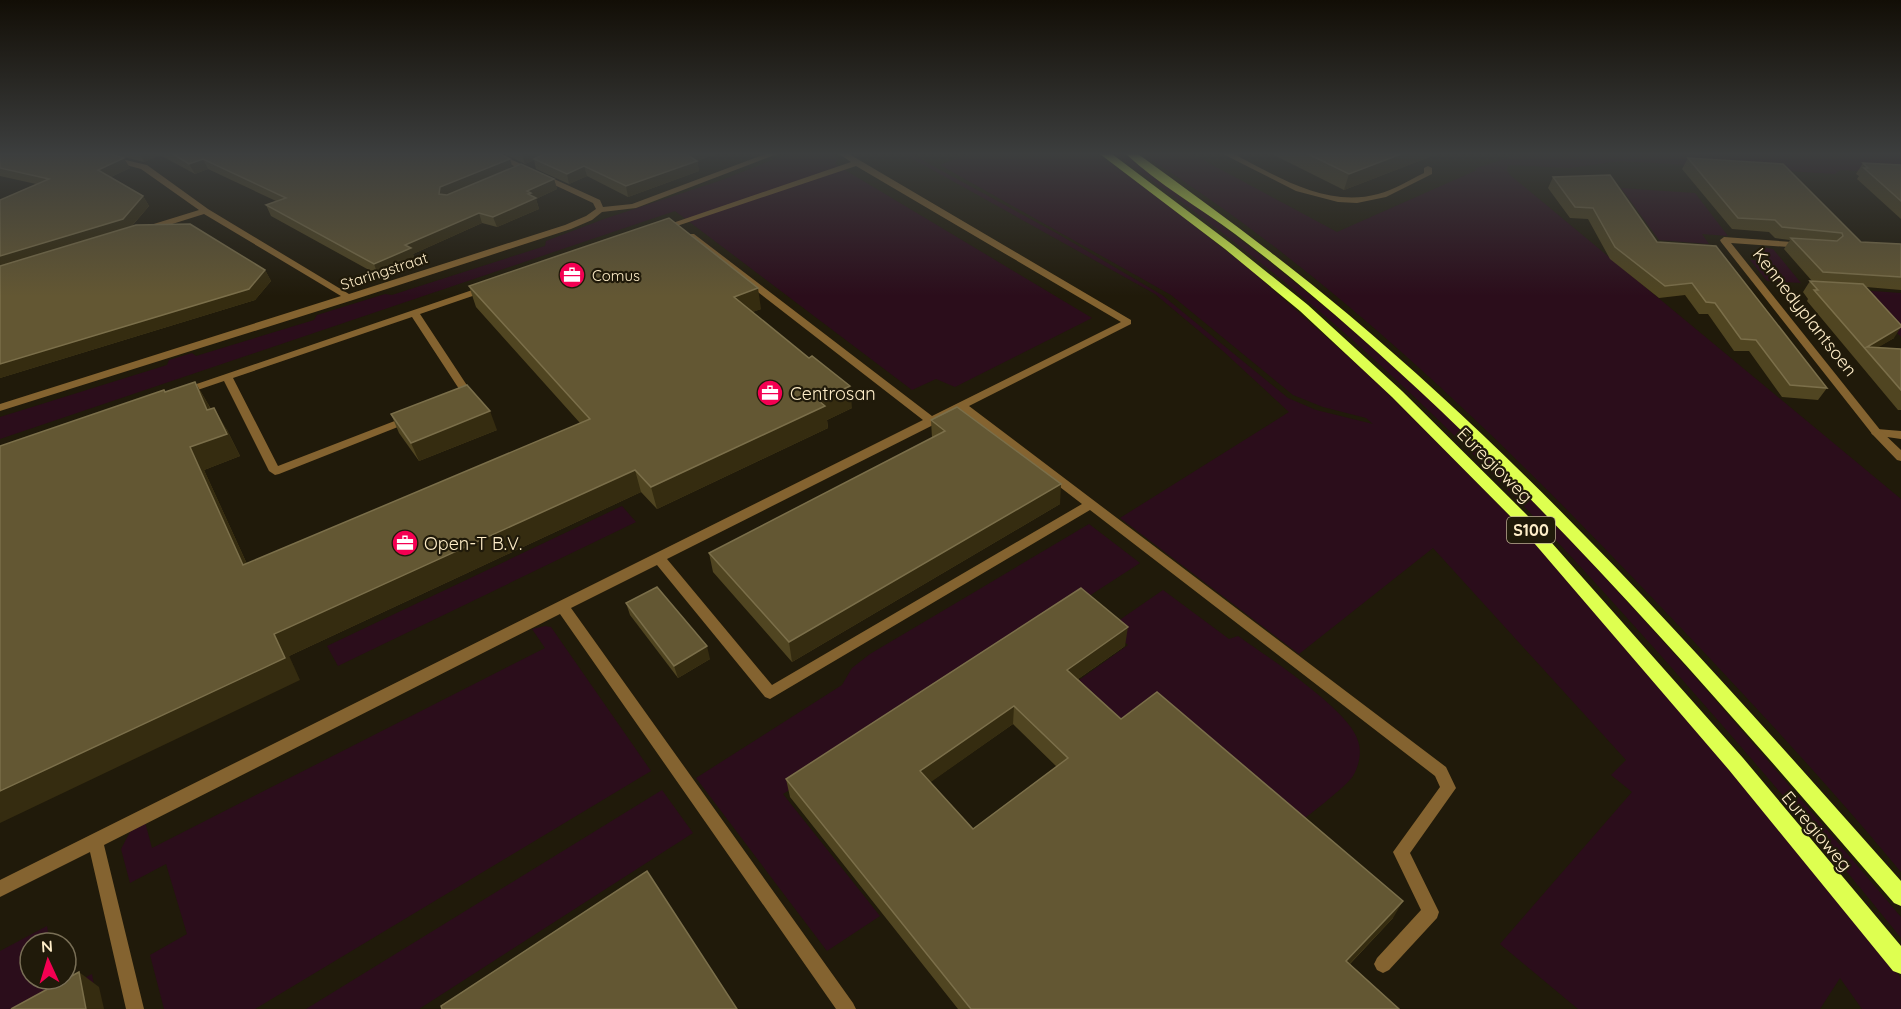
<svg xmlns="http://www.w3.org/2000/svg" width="1901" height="1009" font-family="Quicksand,sans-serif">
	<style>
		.green { fill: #2b0d1b }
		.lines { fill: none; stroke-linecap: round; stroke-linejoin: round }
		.service { fill: #846330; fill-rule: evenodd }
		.minor { fill: #846330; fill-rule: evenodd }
		.primary { fill: #deff50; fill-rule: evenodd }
		.wall { fill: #504521; fill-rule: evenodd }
		.shaded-wall { fill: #352c10 }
		.building { fill: #635733; stroke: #7b6f4a; stroke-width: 1.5; fill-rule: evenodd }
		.labels { text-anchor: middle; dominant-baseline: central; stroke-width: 4.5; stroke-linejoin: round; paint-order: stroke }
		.far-street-label { font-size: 15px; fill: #ffeec9; stroke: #201a0a }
		.far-poi-label { font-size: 15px; fill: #ffeec9; stroke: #201a0a; text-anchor: start }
		.shield { fill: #201a0a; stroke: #bcae90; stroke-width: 1.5 }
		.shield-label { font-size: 16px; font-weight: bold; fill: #ffeec9 }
		.street-label { font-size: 18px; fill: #ffeec9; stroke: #201a0a }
		.poi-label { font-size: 18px; fill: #ffeec9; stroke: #201a0a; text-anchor: start }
	</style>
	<rect width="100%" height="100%" fill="#201a0a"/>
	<g class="green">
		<polygon points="787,154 833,154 838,158 835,164 1092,318 955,387 936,379 912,390 675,211 0,439 0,417 167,365 169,360 192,353 196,356 314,320 317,315 385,294 392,295 545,246 546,241 604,219 722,180"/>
		<polygon points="904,154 911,154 1058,234 1162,295 1288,398 1316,410 1373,424 1366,418 1323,407 1293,395 1171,295 940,165 968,154 1098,154 1148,190 1251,270 1378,383 1503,509 1587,600 1675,703 1901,978 1901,1009 1862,1009 1840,978 1820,1009 1578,1009 1500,944 1632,792 1611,775 1626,760 1433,548 1299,654 1120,518 1289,412 1223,351 1155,294"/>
		<path d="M1115 154H1123C1216 219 1307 288 1391 364 1577 533 1739 726 1901 917V938C1813 829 1722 723 1628 619 1524 503 1414 389 1293 289 1236 242 1176 197 1115 154Z"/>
		<path d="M1142 154H1192L1337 232 1477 170 1474 169 1518 154H1901V173L1840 170 1835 174 1621 161 1570 168 1508 165 1507 170 1510 175 1901 499V872C1818 772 1728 677 1639 584 1488 426 1327 271 1142 154Z"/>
		<polygon points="1621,188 1695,193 1728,236 1702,234 1709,244 1659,240"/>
		<polygon points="1761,247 1773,249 1801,283 1767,281 1750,260 1771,261"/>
		<polygon points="1858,290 1901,293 1901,337"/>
		<polygon points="622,506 636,522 338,666 327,646"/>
		<polygon points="1089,524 1140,563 783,794 880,916 827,951 696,778 842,685 852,668 870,654"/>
		<path d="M1163 590 1229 639 1238 636C1266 656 1350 710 1358 741 1362 752 1359 766 1353 776 1346 787 1306 817 1294 827L1117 734 1068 688 1128 645 1108 628Z"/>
		<polygon points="545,626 551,627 651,771 255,1009 164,1009 150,955 187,934 166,864 130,883 121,849 130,832 145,822 152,848 545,648 532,629"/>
		<polygon points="662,790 693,833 419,1009 306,1009"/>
		<polygon points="47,926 50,943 30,943 30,979 57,979 60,991 92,974 94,985 51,1009 0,1009 0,951"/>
	</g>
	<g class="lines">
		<g class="service">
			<path d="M839 154H849L1131 320V324L969 406 1446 767 1456 788 1410 853 1439 912 1437 918 1389 970 1383 973 1377 970 1374 964 1377 958 1421 910 1393 852 1440 787 1435 776 1090 510 770 699 765 697 657 565 571 608 853 1003 856 1009H836L560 614 104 845 144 1009H126L90 852 0 897V880L923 420 688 238V234H694L932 416 1121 322 856 166 665 230 658 228 851 162ZM961 411 1082 504 772 685 667 559Z"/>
			<path d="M1223 154H1234C1278 177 1327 208 1378 194 1394 190 1409 180 1424 173V168L1428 166 1432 168V174L1386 197 1357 203 1338 202 1296 191Z"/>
			<polygon points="487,285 490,286 490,290 420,314 474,396 469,400 461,400 460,398 463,395 412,317 233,378 278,466 405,417 413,417 414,419 413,421 279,474 275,475 269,471 224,381 183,395 178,392 179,390"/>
			<polygon points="1877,429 1901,431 1901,439 1873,435 1871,433 1873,431"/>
		</g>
		<g class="minor">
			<polygon points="85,154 100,154 147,165 208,209 349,294 565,225 586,216 596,209 593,203 488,154 499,154 600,200 603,207 632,204 765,154 777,154 636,208 602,212 592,220 571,229 353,300 0,411 0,404 341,296 204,214 150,231 144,231 144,227 199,210 141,169"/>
			<polygon points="1724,237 1806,243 1807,245 1803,248 1731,243 1881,431 1901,450 1901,461 1897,460 1873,435 1721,242 1720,240"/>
		</g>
		<g class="primary">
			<polygon points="1100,154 1112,154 1233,245 1308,305 1402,391 1527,515 1743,758 1901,946 1901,974 1893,971 1729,770 1517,523 1392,397 1300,311 1225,249"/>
			<path d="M1126 154H1138C1210 206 1281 258 1349 315 1551 485 1726 684 1901 881V906L1894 903C1748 734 1602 564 1440 410 1375 349 1307 288 1235 234 1200 208 1158 184 1126 154Z"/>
		</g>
	</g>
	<g class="wall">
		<polygon points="0,154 130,168 111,177 143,196 149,206 132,226 265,270 271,281 255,300 0,378 0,200 36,184 0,176"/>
		<polygon points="111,154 501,154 512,168 554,179 557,189 536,199 539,209 497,227 482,223 413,254 415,259 378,275 271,216 266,205 276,201 208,169 195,174 160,155 144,162"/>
		<polygon points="505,154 715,154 697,161 699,171 628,197 587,176 569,184 536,169 534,160 525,164"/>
		<polygon points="1272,154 1437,154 1344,190"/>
		<polygon points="1688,158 1861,242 1901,244 1901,290 1866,287 1894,338 1878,347 1901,349 1901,410 1898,410 1807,301 1808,299 1803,292 1810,281 1812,281 1784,249 1790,240 1775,238 1769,232 1732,229 1682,169"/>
		<polygon points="1863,163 1901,165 1901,219 1857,179 1859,176 1856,174"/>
		<polygon points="1553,177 1657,242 1827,388 1818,400 1782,397 1749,351 1734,351 1708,314 1699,314 1685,295 1659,298 1610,259 1588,219 1570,218 1548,188"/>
		<polygon points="469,286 761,309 752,312 852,408 827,420 828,428 657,509 641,492 289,656 300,680 166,392 195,382 211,409 227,430 240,456 204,470 247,564 580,423 476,307"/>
		<polygon points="391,414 497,430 419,461 399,433"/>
		<polygon points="931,420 1060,504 792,662 713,572 709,553 932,438"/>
		<polygon points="626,603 710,659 678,678 630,615"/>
		<path d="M1125 646 1078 679 1121 719 1393 918 1350 964 1399 1009H958L790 797 786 779ZM1013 724 1057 767 973 829 930 782Z"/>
	</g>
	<g class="shaded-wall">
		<polygon points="140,154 160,154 160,155 144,162"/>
		<polygon points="522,154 546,154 525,164"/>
		<polygon points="715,154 694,162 697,161 699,171 628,197 626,186 686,155"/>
		<polygon points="1401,154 1437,154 1344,190 1349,174"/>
		<polygon points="124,158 130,168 104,180 98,170"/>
		<polygon points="203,159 208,169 195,174 189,164"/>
		<polygon points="510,159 513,169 443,197 439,194 440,187"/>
		<polygon points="584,166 587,176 569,184 567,174"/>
		<polygon points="554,179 557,189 536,199 539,209 497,227 493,217 527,191"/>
		<polygon points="143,196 149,206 129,229 0,270 0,256"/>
		<polygon points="479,213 482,223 413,254 415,259 378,275 374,264 405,245"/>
		<polygon points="265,270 271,281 255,300 0,378 0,364"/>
		<polygon points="758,288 761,309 737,318 734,297"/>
		<polygon points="1901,327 1894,338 1869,353 1867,347"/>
		<polygon points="195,382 208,404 220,432 207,410"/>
		<polygon points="850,386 852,408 827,420 828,428 657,509 651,487 819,401"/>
		<polygon points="214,408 227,430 240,456 204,470 258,588 243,565 190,447"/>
		<polygon points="490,411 497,430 419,461 411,443"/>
		<polygon points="635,470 641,492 289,656 300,680 0,823 0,791 274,634"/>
		<polygon points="1061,484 1060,504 792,662 789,642"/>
		<polygon points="1128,627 1125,646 1065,688 1067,670"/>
		<polygon points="707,646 710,659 678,678 674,666"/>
		<polygon points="1014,706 1013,724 921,789 920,771"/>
		<polygon points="1403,901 1393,918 1337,977 1346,961"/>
		<polygon points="79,972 99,987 104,1009 86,1009"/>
	</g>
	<g class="building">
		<polygon points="0,154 110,154 124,158 98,170 143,196 123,219 0,256 0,200 49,179 0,168"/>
		<polygon points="173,154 501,154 510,159 440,187 439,194 447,195 521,164 554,179 527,191 531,193 528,194 536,198 493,217 479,213 405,245 411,248 374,264 266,205 286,198 203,159 189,164"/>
		<polygon points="544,154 686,154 697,161 626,186 584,166 567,174 534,159"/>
		<polygon points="1308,154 1401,154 1349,174"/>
		<polygon points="1688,158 1783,164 1861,242 1901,244 1901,277 1823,272 1791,238 1837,241 1843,236 1842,233 1782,227 1775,220 1738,218"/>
		<polygon points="1863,163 1901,165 1901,201 1864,168 1868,168"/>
		<polygon points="1610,175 1657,242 1716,246 1827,388 1790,385 1756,340 1741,339 1715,303 1706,302 1692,283 1665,286 1615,247 1593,208 1575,207 1553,177"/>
		<polygon points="669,218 758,288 734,297 809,358 812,356 850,386 819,401 825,406 651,487 635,470 274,634 285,658 0,791 0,446 164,390 165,392 195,382 207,410 214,408 227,434 190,447 243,565 590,419 469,286"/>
		<polygon points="190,224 265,270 249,289 0,364 0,266 136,225"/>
		<polygon points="1810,281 1863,284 1901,325 1901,327 1867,347 1901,349 1901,390 1814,290 1818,290"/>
		<polygon points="467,385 490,411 411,443 391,414"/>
		<polygon points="957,407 1061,484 789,642 709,553 945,431 931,420"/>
		<polygon points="657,587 707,646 674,666 626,603"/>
		<path d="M1081 588 1128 627 1067 670 1121 719 1157 692 1403 901 1346 961 1399 1009H971L786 779ZM1014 706 1068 758 973 829 920 771Z"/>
		<polygon points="647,871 737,1009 442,1009 441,1006"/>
		<polygon points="79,972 86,1009 11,1009 66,979"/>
	</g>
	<linearGradient id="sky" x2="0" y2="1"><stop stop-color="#120e06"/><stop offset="0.52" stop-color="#3c3e3e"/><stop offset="1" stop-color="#3c3e3e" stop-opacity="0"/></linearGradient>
	<rect width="1901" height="296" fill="url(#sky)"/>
	<defs>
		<g id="office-disc" transform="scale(1.35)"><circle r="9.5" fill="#f40052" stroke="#201a0a"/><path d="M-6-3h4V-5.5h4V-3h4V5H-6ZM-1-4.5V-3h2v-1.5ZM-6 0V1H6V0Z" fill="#fff"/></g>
	</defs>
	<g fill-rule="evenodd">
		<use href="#office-disc" x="572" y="275"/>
		<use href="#office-disc" x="770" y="393"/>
		<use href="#office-disc" x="405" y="543"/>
	</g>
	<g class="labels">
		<g class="far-street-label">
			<text transform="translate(384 271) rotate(-18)">Staringstraat</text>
		</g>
		<g class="far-poi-label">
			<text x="592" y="275">Comus</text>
		</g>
		<rect class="shield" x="1507" y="517" width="48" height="26" rx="4.5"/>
		<g class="shield-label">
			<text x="1531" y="530">S100</text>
		</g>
		<g class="street-label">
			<text transform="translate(1805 312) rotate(52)">Kennedyplantsoen</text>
			<text transform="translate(1495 465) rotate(45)">Euregioweg</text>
			<text transform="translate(1817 831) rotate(50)">Euregioweg</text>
		</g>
		<g class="poi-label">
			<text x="790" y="393">Centrosan</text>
			<text x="424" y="543">Open-T B.V.</text>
		</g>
	</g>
	<g transform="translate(48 961) rotate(356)"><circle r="28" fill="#201a0a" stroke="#796f56" stroke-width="1.5"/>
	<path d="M0-4.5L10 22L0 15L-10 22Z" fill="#f40052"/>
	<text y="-9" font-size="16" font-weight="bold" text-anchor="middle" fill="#ffeec9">N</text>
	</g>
</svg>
